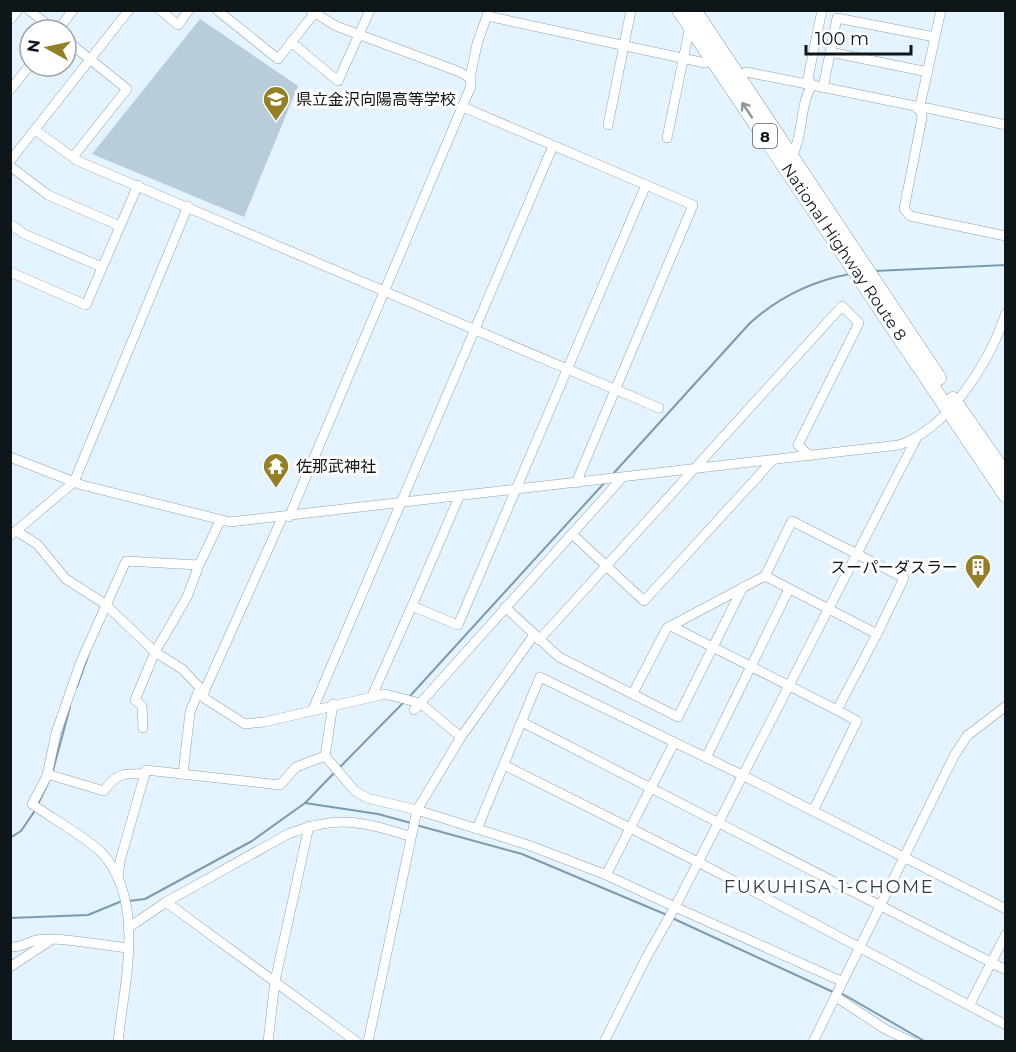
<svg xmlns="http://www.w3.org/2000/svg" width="1016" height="1052" font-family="Montserrat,'Noto Sans JP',sans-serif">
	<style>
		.green { fill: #b8ccd9 }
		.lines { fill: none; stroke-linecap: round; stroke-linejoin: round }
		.stream { stroke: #7c9aaf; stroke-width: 2 }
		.minor-casing { stroke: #8fa2af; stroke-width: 10 }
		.highway-casing { stroke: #8fa2af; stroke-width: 15 }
		.minor { stroke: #fff; stroke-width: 9 }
		.highway { stroke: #fff; stroke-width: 14 }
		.oneway { stroke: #939698 }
		.labels { text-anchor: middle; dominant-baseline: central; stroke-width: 6; stroke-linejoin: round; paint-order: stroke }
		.shield { fill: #fff; stroke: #565c5f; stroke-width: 1.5 }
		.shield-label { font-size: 15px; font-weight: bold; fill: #0e161a }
		.poi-label { font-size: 16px; fill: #0e161a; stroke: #fff; text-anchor: start }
		.street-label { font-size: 16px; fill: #0e161a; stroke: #fff }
		.neighbourhood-label { font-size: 18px; letter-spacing: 1.5px; fill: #2f3f4b; stroke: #fff }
	</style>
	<rect width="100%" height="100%" fill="#e3f3ff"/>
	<polygon class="green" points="200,19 298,86 244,217 92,154"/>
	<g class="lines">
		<g class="stream">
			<polyline points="874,271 1006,265"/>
			<path d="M612 475 750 323C779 297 812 281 850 274"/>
			<polyline points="77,687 89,653"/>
			<polyline points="410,696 606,481"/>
			<polyline points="338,769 404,702"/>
			<polyline points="52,774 70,707"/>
			<polyline points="305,803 378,814 411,823"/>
			<polyline points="38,804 50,779"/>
			<polyline points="416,825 522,854 667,915"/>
			<polyline points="10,838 21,831 36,809"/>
			<polyline points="128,901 145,899 252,841 305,803 334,773"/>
			<polyline points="10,918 88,915 122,901"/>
			<polyline points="672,918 833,992"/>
			<polyline points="841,993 926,1042"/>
		</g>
		<g class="minor-casing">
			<g id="minor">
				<polyline points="29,10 54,30"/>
				<polyline points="160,10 178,25 189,10"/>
				<polyline points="217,10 278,59 317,10"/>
				<polyline points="487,16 705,63"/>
				<polyline points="10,20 18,10"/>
				<polyline points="58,30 73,10"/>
				<polyline points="66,40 127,89 73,157"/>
				<polyline points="291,42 338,81 370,10"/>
				<polyline points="830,52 928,72"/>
				<polyline points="746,72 812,85"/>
				<polyline points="470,78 477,44 488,13"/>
				<polyline points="812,85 808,78 822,10"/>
				<polyline points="823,88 837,18 935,37"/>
				<polyline points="10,90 30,65"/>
				<polyline points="463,107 693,205 576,483"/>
				<polyline points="919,110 941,10"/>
				<polyline points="919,110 927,108 1006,125"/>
				<polyline points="608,125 631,10"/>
				<polyline points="35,130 78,161 659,408"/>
				<polyline points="667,138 690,26"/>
				<path d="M792 156C804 134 799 106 812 85L915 106 921 112 922 118 904 209 910 216 1006 236"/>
				<polyline points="10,161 129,10"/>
				<polyline points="10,166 48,195 120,226"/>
				<polyline points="10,224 24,234 102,267"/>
				<polyline points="10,272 86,305 138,185"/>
				<path d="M10 457 82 485 230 522 899 445C949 428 990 361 1006 313"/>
				<polyline points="459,497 412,606 458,625 646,185"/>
				<polyline points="289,517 471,86 470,78 460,72 336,26 310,10"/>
				<polyline points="16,531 37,544 66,579 105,604 155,652 182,669 204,692 204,698 245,724 264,722 385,694 420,703 461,737"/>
				<polyline points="572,534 644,601 772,461"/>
				<polyline points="10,536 74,482 188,206"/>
				<polyline points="765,576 792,521 904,578 877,634"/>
				<polyline points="505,607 559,657 678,717 743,587"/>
				<polyline points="671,626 837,710"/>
				<polyline points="539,640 842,306 859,323 798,445 810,456"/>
				<polyline points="204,692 282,518"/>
				<polyline points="633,693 667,628 765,576 877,634 837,710 857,721 813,811"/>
				<polyline points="372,696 412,606"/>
				<polyline points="313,709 553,146"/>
				<polyline points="414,710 622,478"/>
				<polyline points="522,722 1006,970"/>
				<polyline points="143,728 142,706 135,700 155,652 187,597 199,565"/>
				<polyline points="325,756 333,704"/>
				<polyline points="706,758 789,589"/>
				<polyline points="504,765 698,862 1006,1025"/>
				<path d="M47 774 104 791C116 773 124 773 145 774"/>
				<polyline points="183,774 190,712 200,688"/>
				<polyline points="477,829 540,677 742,775 1006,909"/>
				<polyline points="606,875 674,743"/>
				<polyline points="118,878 120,861 146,770 280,785 296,767 325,756 355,791 367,798 417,810 528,845 604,874 675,907 916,439"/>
				<polyline points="166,902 357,1042"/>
				<path d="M128 928 166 902 288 834C337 815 360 821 409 836"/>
				<path d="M10 947C22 948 27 942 37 940 58 936 105 946 128 948"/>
				<polyline points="10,967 51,940"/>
				<polyline points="836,997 885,1029 912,1042"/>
				<polyline points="970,1004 1006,934"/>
				<path d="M118 1042C124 983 146 904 103 854 88 838 51 818 32 804L47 776 56 733 81 661 126 561 199 565 220 521"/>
				<polyline points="268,1042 275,981 309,826"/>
				<polyline points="368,1042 417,810 461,737 534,635"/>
				<polyline points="604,1042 646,958 675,907 841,981"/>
				<polyline points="813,1042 954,756 967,736 1006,706"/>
			</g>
		</g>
		<g class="highway-casing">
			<g id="highway">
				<polyline points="679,10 1006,496"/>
				<polyline points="694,10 939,378"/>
				<polyline points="953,399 1006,475"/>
			</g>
		</g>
		<use href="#minor" class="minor"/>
		<use href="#highway" class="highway"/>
	</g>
	<defs><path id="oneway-shaft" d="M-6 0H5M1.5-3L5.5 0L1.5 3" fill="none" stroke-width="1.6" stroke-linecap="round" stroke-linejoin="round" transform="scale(1.5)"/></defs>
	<use class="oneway" href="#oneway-shaft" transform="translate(747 110) rotate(-124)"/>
	<defs>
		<g id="school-pin" transform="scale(1.35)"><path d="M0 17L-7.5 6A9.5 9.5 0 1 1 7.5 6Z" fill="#947e26" stroke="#fff"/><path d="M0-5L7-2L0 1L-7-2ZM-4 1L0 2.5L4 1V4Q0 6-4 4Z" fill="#fff"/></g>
		<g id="temple-pin" transform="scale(1.35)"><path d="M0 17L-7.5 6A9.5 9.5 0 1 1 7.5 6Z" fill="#947e26" stroke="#fff"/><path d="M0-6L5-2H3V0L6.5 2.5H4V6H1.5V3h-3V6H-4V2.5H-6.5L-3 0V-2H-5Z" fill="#fff"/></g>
		<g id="building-pin" transform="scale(1.35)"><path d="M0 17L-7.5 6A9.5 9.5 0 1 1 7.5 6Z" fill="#947e26" stroke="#fff"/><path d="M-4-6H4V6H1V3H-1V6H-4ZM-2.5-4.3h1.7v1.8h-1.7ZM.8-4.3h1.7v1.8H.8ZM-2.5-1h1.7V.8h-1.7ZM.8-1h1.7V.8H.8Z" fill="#fff"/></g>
	</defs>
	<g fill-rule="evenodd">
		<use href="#school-pin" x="276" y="99"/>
		<use href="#temple-pin" x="276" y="466"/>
		<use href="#building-pin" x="978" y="567"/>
	</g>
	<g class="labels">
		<rect class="shield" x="753" y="124" width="24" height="24" rx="4.5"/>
		<g class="shield-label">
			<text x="765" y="136">8</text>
		</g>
		<g class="poi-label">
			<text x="296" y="99">県立金沢向陽高等学校</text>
			<text x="296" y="466">佐那武神社</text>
			<text x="958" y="567" text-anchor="end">スーパーダスラー</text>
		</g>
		<g class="street-label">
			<text transform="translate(844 252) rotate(56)">National Highway Route 8</text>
		</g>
		<g class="neighbourhood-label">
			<text x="829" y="887">FUKUHISA 1-CHOME</text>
		</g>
	</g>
	<rect width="1016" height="1052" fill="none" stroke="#0e161a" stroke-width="24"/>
	<g transform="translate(48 48) rotate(278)"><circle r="28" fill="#ffffff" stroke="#9fa2a3" stroke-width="1.5"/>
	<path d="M0-4.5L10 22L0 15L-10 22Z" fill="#947e26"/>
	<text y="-9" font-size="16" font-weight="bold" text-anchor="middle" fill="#0e161a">N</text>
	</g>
	<path d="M806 45v9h105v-9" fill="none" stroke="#0e161a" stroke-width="3"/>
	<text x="815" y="45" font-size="18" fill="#0e161a" stroke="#ffffff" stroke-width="4.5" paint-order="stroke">100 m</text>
</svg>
